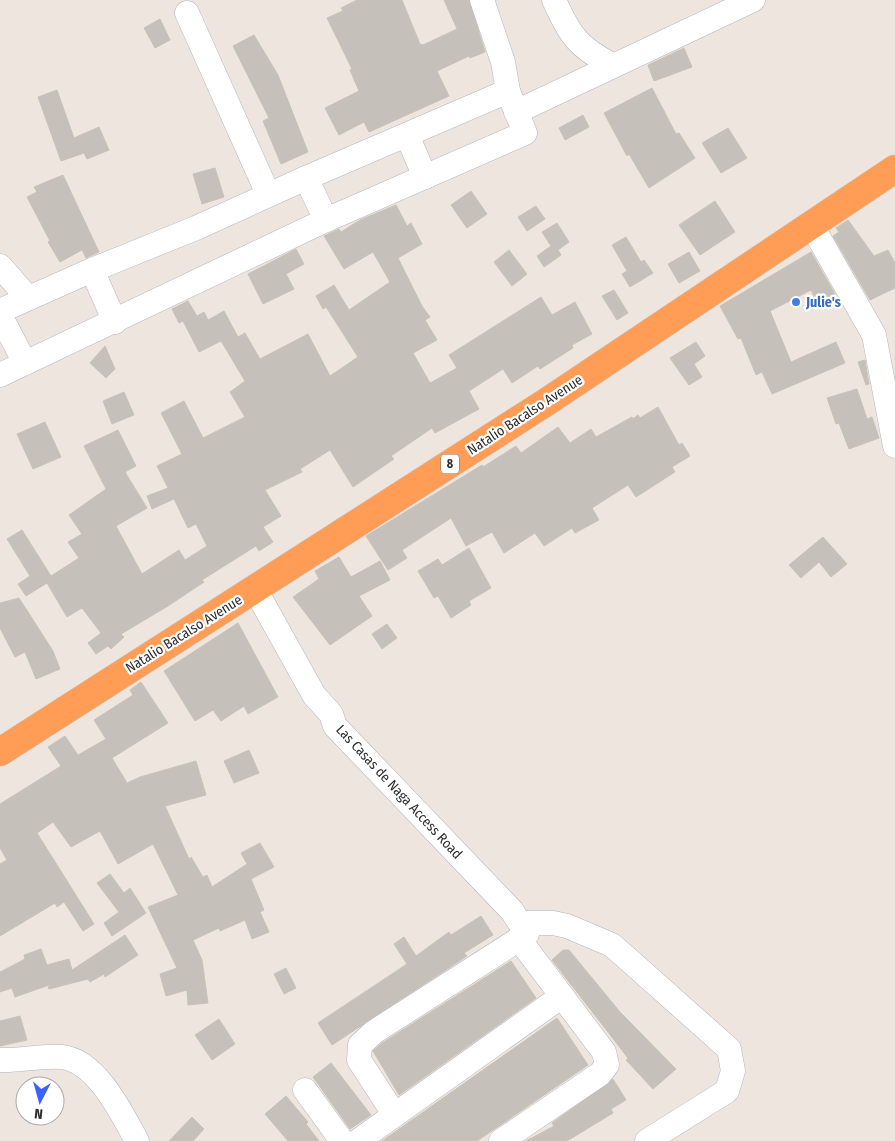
<svg xmlns="http://www.w3.org/2000/svg" width="895" height="1141" font-family="'Fira Sans Condensed',sans-serif">
	<style>
		.building { fill: #c6c0ba; stroke: #c9c2b7 }
		.lines { fill: none; stroke-linecap: round; stroke-linejoin: round }
		.minor-casing { stroke: #b2b4c0; stroke-width: 25 }
		.highway-casing { stroke: #c8c8c8; stroke-width: 29 }
		.minor { stroke: #fff; stroke-width: 24 }
		.highway { stroke: #ff9d57; stroke-width: 28 }
		.shop-dot { fill: #3f7fe0; stroke: #fff; stroke-width: 2 }
		.labels { text-anchor: middle; dominant-baseline: central; stroke-width: 4.5; stroke-linejoin: round; paint-order: stroke }
		.shield { fill: #fff; stroke: #6b6b6b; stroke-width: 1 }
		.shield-label { font-size: 12px; font-weight: bold; fill: #2c2c2c }
		.shop-label { font-size: 14px; font-weight: bold; fill: #366cbe; stroke: #fff; text-anchor: start }
		.street-label { font-size: 14px; fill: #2c2c2c; stroke: #fff }
	</style>
	<rect width="100%" height="100%" fill="#eee6de"/>
	<g class="building">
		<polygon points="357,0 402,0 420,44 423,45 457,29 444,0 469,0 485,52 470,58 469,56 437,71 449,96 369,132 364,122 339,135 325,108 359,91 350,70 352,69 327,18 343,11 341,8"/>
		<polygon points="160,19 170,40 155,48 144,28"/>
		<polygon points="254,35 278,75 308,152 281,164 263,121 269,118 233,46"/>
		<polygon points="684,48 692,67 654,81 648,65"/>
		<polygon points="652,88 676,134 679,133 695,158 649,188 629,154 627,156 604,113"/>
		<polygon points="57,90 74,138 99,127 109,150 87,159 84,153 61,161 38,97"/>
		<polygon points="583,115 589,127 565,140 559,128"/>
		<polygon points="728,128 747,158 721,173 702,143"/>
		<polygon points="215,168 224,197 202,204 193,174"/>
		<polygon points="63,175 99,252 86,258 82,250 60,262 48,242 50,241 27,197 37,192 34,187"/>
		<polygon points="471,191 487,214 467,228 451,205"/>
		<polygon points="715,201 735,232 700,255 679,225"/>
		<polygon points="396,205 407,226 411,223 422,244 398,258 422,306 430,317 425,320 437,340 413,353 430,383 457,368 449,355 541,297 552,315 575,302 592,334 572,345 573,348 540,369 538,366 512,383 503,369 469,391 479,409 435,433 432,428 391,456 394,459 353,487 330,450 300,469 302,472 265,490 281,516 263,527 273,542 259,551 256,546 202,580 204,582 168,606 121,634 124,637 111,649 108,646 96,654 88,643 101,633 82,608 67,617 47,583 26,596 18,584 30,576 7,539 22,530 51,576 79,558 68,542 82,534 69,515 106,489 84,446 118,430 136,466 125,472 147,508 116,526 142,574 179,550 185,560 207,546 196,524 188,528 174,499 152,509 147,496 168,488 157,466 182,454 161,413 184,401 203,438 245,417 230,392 245,381 221,341 199,352 183,321 179,323 172,309 188,301 197,316 204,312 208,320 224,311 238,337 245,333 260,359 308,334 330,376 358,357 326,307 323,309 316,296 334,285 349,310 390,282 373,252 344,269 324,236 339,229 341,232 360,220"/>
		<polygon points="536,206 545,219 527,231 518,217"/>
		<polygon points="848,220 874,256 888,250 895,263 895,288 870,300 833,236 839,232 836,228"/>
		<polygon points="557,223 569,242 558,250 561,255 544,267 537,256 551,246 542,232"/>
		<polygon points="626,237 641,262 644,260 653,273 630,287 622,274 627,271 612,245"/>
		<polygon points="296,249 304,264 286,274 294,289 263,304 248,274"/>
		<polygon points="509,250 527,274 512,286 494,262"/>
		<polygon points="689,252 700,271 679,283 668,264"/>
		<polygon points="811,252 835,294 817,303 811,290 770,311 791,362 836,342 845,363 772,394 762,372 756,375 741,338 738,339 720,306"/>
		<polygon points="614,290 628,313 617,320 602,296"/>
		<polygon points="696,342 705,356 694,364 702,377 689,385 670,358"/>
		<polygon points="105,346 115,369 106,378 90,363"/>
		<polygon points="865,360 869,384 866,385 858,362"/>
		<polygon points="857,389 867,419 872,417 879,438 849,449 839,423 836,424 827,398"/>
		<polygon points="124,392 134,415 112,424 103,401"/>
		<polygon points="658,407 679,445 682,443 690,456 672,467 675,472 636,497 628,485 592,508 599,520 575,533 572,528 544,546 535,533 504,553 492,532 466,546 451,518 402,550 407,558 388,570 366,536 482,465 483,467 516,446 521,453 558,427 570,443 591,429 596,437 632,417 633,419 638,415 640,418"/>
		<polygon points="45,422 61,457 33,469 17,434"/>
		<polygon points="823,537 847,564 831,577 819,562 801,578 789,565"/>
		<polygon points="469,548 491,588 469,601 471,605 451,618 438,596 434,598 418,571 438,559 442,565"/>
		<polygon points="339,557 351,577 380,561 390,580 359,596 372,616 330,645 293,597 319,579 315,571"/>
		<polygon points="19,598 53,651 60,669 36,679 25,652 15,657 0,628 0,603"/>
		<polygon points="238,623 278,697 248,714 244,706 221,721 213,710 195,721 164,671"/>
		<polygon points="387,624 397,638 382,649 372,634"/>
		<polygon points="141,682 168,723 112,758 127,783 140,777 196,761 206,795 165,806 189,859 191,857 203,877 207,875 212,887 247,864 241,853 260,843 274,867 251,879 264,910 260,912 269,932 252,939 245,920 220,931 219,928 193,940 202,960 208,1003 188,1005 187,990 166,996 160,974 177,968 148,907 178,895 153,844 118,864 100,831 71,847 53,822 37,833 94,924 83,931 64,902 57,907 55,903 0,936 0,864 7,860 0,848 0,804 61,766 48,747 65,736 78,755 106,739 94,720 133,695 130,690"/>
		<polygon points="249,750 259,773 234,783 224,761"/>
		<polygon points="110,874 124,893 130,888 146,913 112,936 104,923 119,912 97,883"/>
		<polygon points="481,916 493,935 464,953 467,956 332,1045 318,1023 407,964 394,944 404,937 416,956 449,932 451,935"/>
		<polygon points="125,935 138,955 105,977 104,974 90,982 88,979 49,989 48,987 52,984 15,997 12,988 0,992 0,972 25,959 24,955 41,949 47,965 69,959 72,970"/>
		<polygon points="563,950 569,950 620,1012 676,1069 653,1089 626,1060 628,1058 552,960"/>
		<polygon points="511,961 536,998 399,1095 373,1051 382,1043"/>
		<polygon points="286,968 296,988 284,994 274,974"/>
		<polygon points="20,1016 27,1040 0,1046 0,1021"/>
		<polygon points="557,1018 588,1065 477,1141 382,1141"/>
		<polygon points="219,1019 235,1044 212,1060 195,1035"/>
		<polygon points="331,1063 371,1115 350,1129 313,1077"/>
		<polygon points="613,1079 626,1100 611,1109 613,1113 567,1141 526,1141 554,1126 552,1123"/>
		<polygon points="286,1096 308,1122 306,1124 319,1141 288,1141 265,1114"/>
		<polygon points="192,1117 204,1129 193,1141 169,1141"/>
	</g>
	<g class="lines">
		<g class="minor-casing">
			<g id="minor">
				<path d="M554 0C570 36 578 47 612 65"/>
				<polyline points="187,13 268,194"/>
				<polyline points="516,112 753,0"/>
				<polyline points="407,135 425,177"/>
				<polyline points="306,178 508,91"/>
				<polyline points="812,226 874,335 895,446"/>
				<polyline points="0,266 28,298"/>
				<polyline points="0,311 92,270"/>
				<polyline points="0,315 25,363"/>
				<polyline points="115,322 92,270 196,228 306,178 326,220"/>
				<polyline points="0,375 326,220 525,133 508,91 503,62 482,0"/>
				<polyline points="255,589 314,695 331,714 335,726 512,911 527,934 374,1032 360,1045 359,1060 394,1114"/>
				<polyline points="521,923 553,923 567,926 612,945 729,1049 733,1071 727,1091 647,1141"/>
				<path d="M0 1060C21 1061 41 1055 62 1057 97 1061 122 1114 137 1141"/>
				<polyline points="305,1090 342,1141"/>
				<polyline points="358,1141 562,996"/>
				<polyline points="501,1141 600,1074 607,1065 604,1052 519,939"/>
			</g>
		</g>
		<g class="highway-casing">
			<polyline id="highway" points="0,752 548,401 895,169"/>
		</g>
		<use href="#minor" class="minor"/>
		<use href="#highway" class="highway"/>
	</g>
	<circle class="shop-dot" cx="796" cy="302" r="5"/>
	<g class="labels">
		<rect class="shield" x="441" y="454.5" width="18" height="19" rx="4"/>
		<g class="shield-label">
			<text x="450" y="464">8</text>
		</g>
		<g class="shop-label">
			<text x="806" y="302">Julie's</text>
		</g>
		<g class="street-label">
			<text transform="translate(525 415) rotate(-33)">Natalio Bacalso Avenue</text>
			<text transform="translate(184 634) rotate(-32)">Natalio Bacalso Avenue</text>
			<text transform="translate(399 792) rotate(47)">Las Casas de Naga Access Road</text>
		</g>
	</g>
	<g transform="translate(40 1101) rotate(186)"><circle r="24" fill="#ffffff" stroke="#ababab"/>
	<path d="M0-4L9 19L0 12L-9 19Z" fill="#3a62ff"/>
	<text y="-8" font-size="14" font-weight="bold" text-anchor="middle" fill="#2c2c2c">N</text>
	</g>
</svg>
